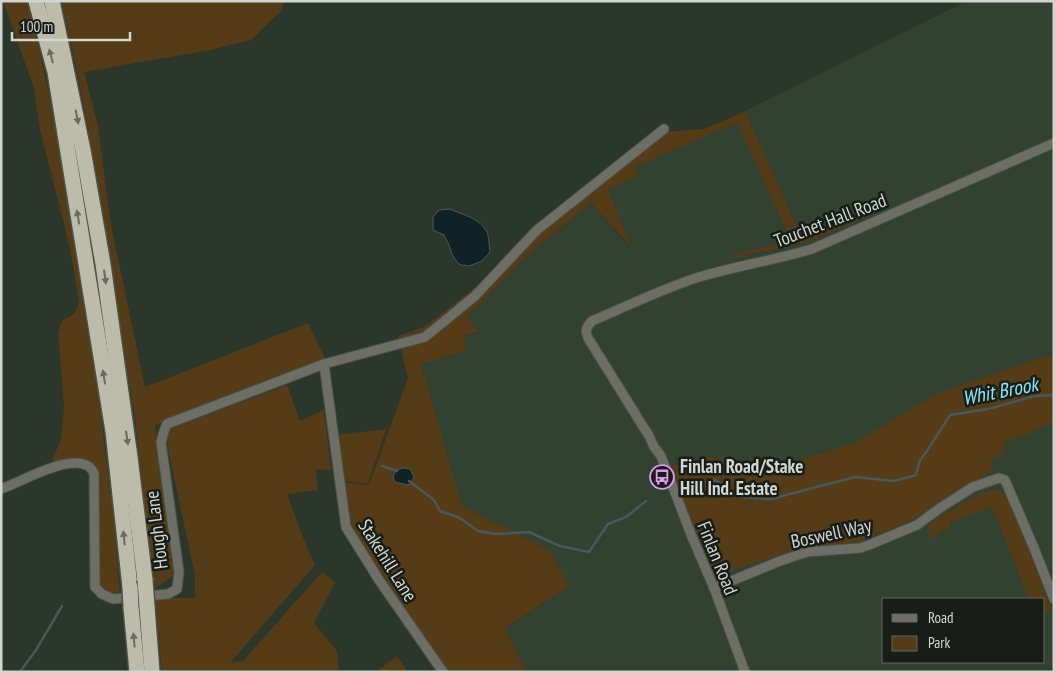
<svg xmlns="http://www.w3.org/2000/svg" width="1055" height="673" font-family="'PT Sans Narrow',sans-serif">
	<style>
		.built { fill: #324231; fill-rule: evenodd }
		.green { fill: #553b16 }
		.water { fill: #0f2226; stroke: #495859 }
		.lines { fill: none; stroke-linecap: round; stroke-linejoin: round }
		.stream { stroke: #495859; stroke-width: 2.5 }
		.street-casing { stroke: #4a5449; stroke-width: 11 }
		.highway-casing { stroke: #4a5449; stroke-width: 18 }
		.street { stroke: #6d6e66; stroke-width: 9 }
		.highway { stroke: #bcbca9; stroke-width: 15 }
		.highway-bridge-casing { stroke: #4a5449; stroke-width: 18; stroke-linecap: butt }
		.highway-bridge { stroke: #bcbca9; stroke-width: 15 }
		.oneway { fill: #6a6c60 }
		.labels { text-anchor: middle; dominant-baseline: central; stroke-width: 5; stroke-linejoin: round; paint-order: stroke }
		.street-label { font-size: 19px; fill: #d0d7d0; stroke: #181d18 }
		.poi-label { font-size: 19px; font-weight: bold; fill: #d0d7d0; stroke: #181d18; text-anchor: start }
		.water-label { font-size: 20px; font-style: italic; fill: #88e8fd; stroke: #181d18 }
	</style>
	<rect width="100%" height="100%" fill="#2c372b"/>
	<path class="built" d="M967 1H1054V672H527L505 628 568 588 458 507 421 364 466 351 463 336 478 333 467 317 512 272 520 262 591 203 630 247 608 189 638 176 633 167 748 118 745 111ZM884 599H1044V662H884Z"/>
	<g class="green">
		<polygon points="3,1 29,1 48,90 69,200 97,377 104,442 115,526 120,594 106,593 98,583 98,489 96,466 76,460 52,461 61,439 64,407 58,333 62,321 74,314 79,303 70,248 39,125 34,88"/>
		<path d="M61 1H285L282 10 251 40 210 50 84 72 98 126 111 225 145 387 308 323 326 360 291 371 155 425 175 572 172 577 155 588C146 532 142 475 135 419 129 380 122 341 117 303 102 202 85 101 61 1Z"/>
		<polygon points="745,111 800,234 804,239 865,213 867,217 807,242 781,248 734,257 733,255 791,240 737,123 634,167 638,176 608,189 632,248 591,203 520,262 512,272 467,317 478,332 464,336 466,351 421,364 462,506 550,550 569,587 505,628 527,672 448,672 348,524 343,482 369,485 408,378 398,336 424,327 480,284 540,223 651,133 703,129 722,122"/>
		<polygon points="1046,356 1054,356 1054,422 1018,438 1004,441 1004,455 992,459 993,466 991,470 982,478 954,492 909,522 855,543 801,548 715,576 670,467 704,457 769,464 797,461 856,442 935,394"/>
		<polygon points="287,385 300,421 324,410 331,470 316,469 318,490 287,494 304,540 315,565 231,662 243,661 322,572 335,582 314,623 337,651 339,672 162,672 155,598 195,598 195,576 166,438 172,428"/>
		<polygon points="386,429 368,484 343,480 337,435"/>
		<path d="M995 489 1001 491 1008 499 1016 516 1052 611 1044 613V599H1029L992 507 950 523 951 528 938 533 939 536 932 539C929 534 926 530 929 524L967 500 979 494Z"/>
		<polygon points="397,656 408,672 376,672"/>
	</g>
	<g class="water">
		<path d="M450 209C463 215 480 218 487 232 489 237 489 246 490 252L482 261 469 266 461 265 457 262 453 256 448 243 444 235 433 230V217L439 210Z"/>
		<polygon points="403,468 410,469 414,477 411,483 408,485 395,482 393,477 396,470"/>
	</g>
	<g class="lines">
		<g class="stream">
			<polyline points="382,466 397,471"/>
			<polyline points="409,481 434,500 440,511 460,518 478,531 496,534 529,532 560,546 589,552 608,524 626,517 646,501"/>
			<polyline points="697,484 715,480 740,497 771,499 855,477 894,481 916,475 920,460 927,451 950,415 988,409 1035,396 1054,395"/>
			<polyline points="20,672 36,650 62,606"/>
		</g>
		<g class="street-casing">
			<g id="street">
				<polyline points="324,364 346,527 379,580 443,672"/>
				<path d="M1 489C23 481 65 456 86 465 90 466 92 470 94 473L95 587 102 594 113 599 168 594 177 589 179 572 161 442 164 431 167 424 324 364 425 337 475 296 537 230 664 129"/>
				<polyline points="714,588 780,561 807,552 860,548 869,545 917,525 940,508 973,487 999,478 1005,480 1034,548 1054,599"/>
				<path d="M745 672 714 588 692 537 661 456 654 447 649 436 588 338C585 331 586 327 592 321 627 306 662 289 699 277 736 266 775 260 812 249L1054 143"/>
			</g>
		</g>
		<g class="highway-casing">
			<g id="highway">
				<polyline points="36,1 55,72 113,431 130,587"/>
				<polyline points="52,1 83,150 103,264 130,457 145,580"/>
				<polyline points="131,607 137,672"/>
				<polyline points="147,607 152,672"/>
			</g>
		</g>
		<use href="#street" class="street"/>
		<use href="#highway" class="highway"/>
		<g class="highway-bridge-casing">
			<g id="highway-bridge">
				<polyline points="145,580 147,607"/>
				<polyline points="130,587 131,607"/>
			</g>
		</g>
		<use href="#highway-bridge" class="highway-bridge"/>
	</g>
	<defs><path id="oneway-solid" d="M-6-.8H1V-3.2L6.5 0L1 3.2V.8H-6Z" transform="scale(1.25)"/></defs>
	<g class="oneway">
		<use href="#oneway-solid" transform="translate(51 56) rotate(-105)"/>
		<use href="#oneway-solid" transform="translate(77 117) rotate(79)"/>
		<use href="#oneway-solid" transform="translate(78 217) rotate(-99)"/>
		<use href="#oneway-solid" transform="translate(105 277) rotate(82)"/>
		<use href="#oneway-solid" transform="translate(104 377) rotate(-99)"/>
		<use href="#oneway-solid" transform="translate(127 438) rotate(82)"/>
		<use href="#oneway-solid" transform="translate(124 538) rotate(-96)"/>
		<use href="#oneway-solid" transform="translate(134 640) rotate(-95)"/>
	</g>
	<defs>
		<g id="bus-ring" transform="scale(1.25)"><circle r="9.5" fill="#181d18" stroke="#dd99f4" stroke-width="1.5"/><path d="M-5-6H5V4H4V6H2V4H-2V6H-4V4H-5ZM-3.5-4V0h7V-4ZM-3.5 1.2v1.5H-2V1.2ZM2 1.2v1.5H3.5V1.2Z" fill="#dd99f4"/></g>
	</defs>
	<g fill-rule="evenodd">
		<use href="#bus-ring" x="662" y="477"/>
	</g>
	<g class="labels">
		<g class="street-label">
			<text transform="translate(830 220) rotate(-21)">Touchet Hall Road</text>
			<text transform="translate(156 530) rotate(-97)">Hough Lane</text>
			<text transform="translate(831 533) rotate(-12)">Boswell Way</text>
			<text transform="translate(718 558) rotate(68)">Finlan Road</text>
			<text transform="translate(388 560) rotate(58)">Stakehill Lane</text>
		</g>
		<g class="poi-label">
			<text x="680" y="466">Finlan Road/Stake<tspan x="680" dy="22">Hill Ind. Estate</tspan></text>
		</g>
		<g class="water-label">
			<text transform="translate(1000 391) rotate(-11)">Whit Brook</text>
		</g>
	</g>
	<rect width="1055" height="673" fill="none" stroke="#d0d7d0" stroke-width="5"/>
	<rect x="882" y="598" width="162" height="65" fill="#181d18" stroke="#626762"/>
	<rect x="892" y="614" width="25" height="8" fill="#6d6e66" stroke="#626762"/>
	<text x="928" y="623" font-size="15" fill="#d0d7d0">Road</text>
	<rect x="892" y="636" width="25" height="15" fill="#553b16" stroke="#626762"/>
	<text x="928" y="648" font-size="15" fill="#d0d7d0">Park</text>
	<path d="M12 32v8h118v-8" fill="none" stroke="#d0d7d0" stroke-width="2.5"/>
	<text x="20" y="32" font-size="15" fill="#d0d7d0" stroke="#181d18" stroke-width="4" paint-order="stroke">100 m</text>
</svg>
